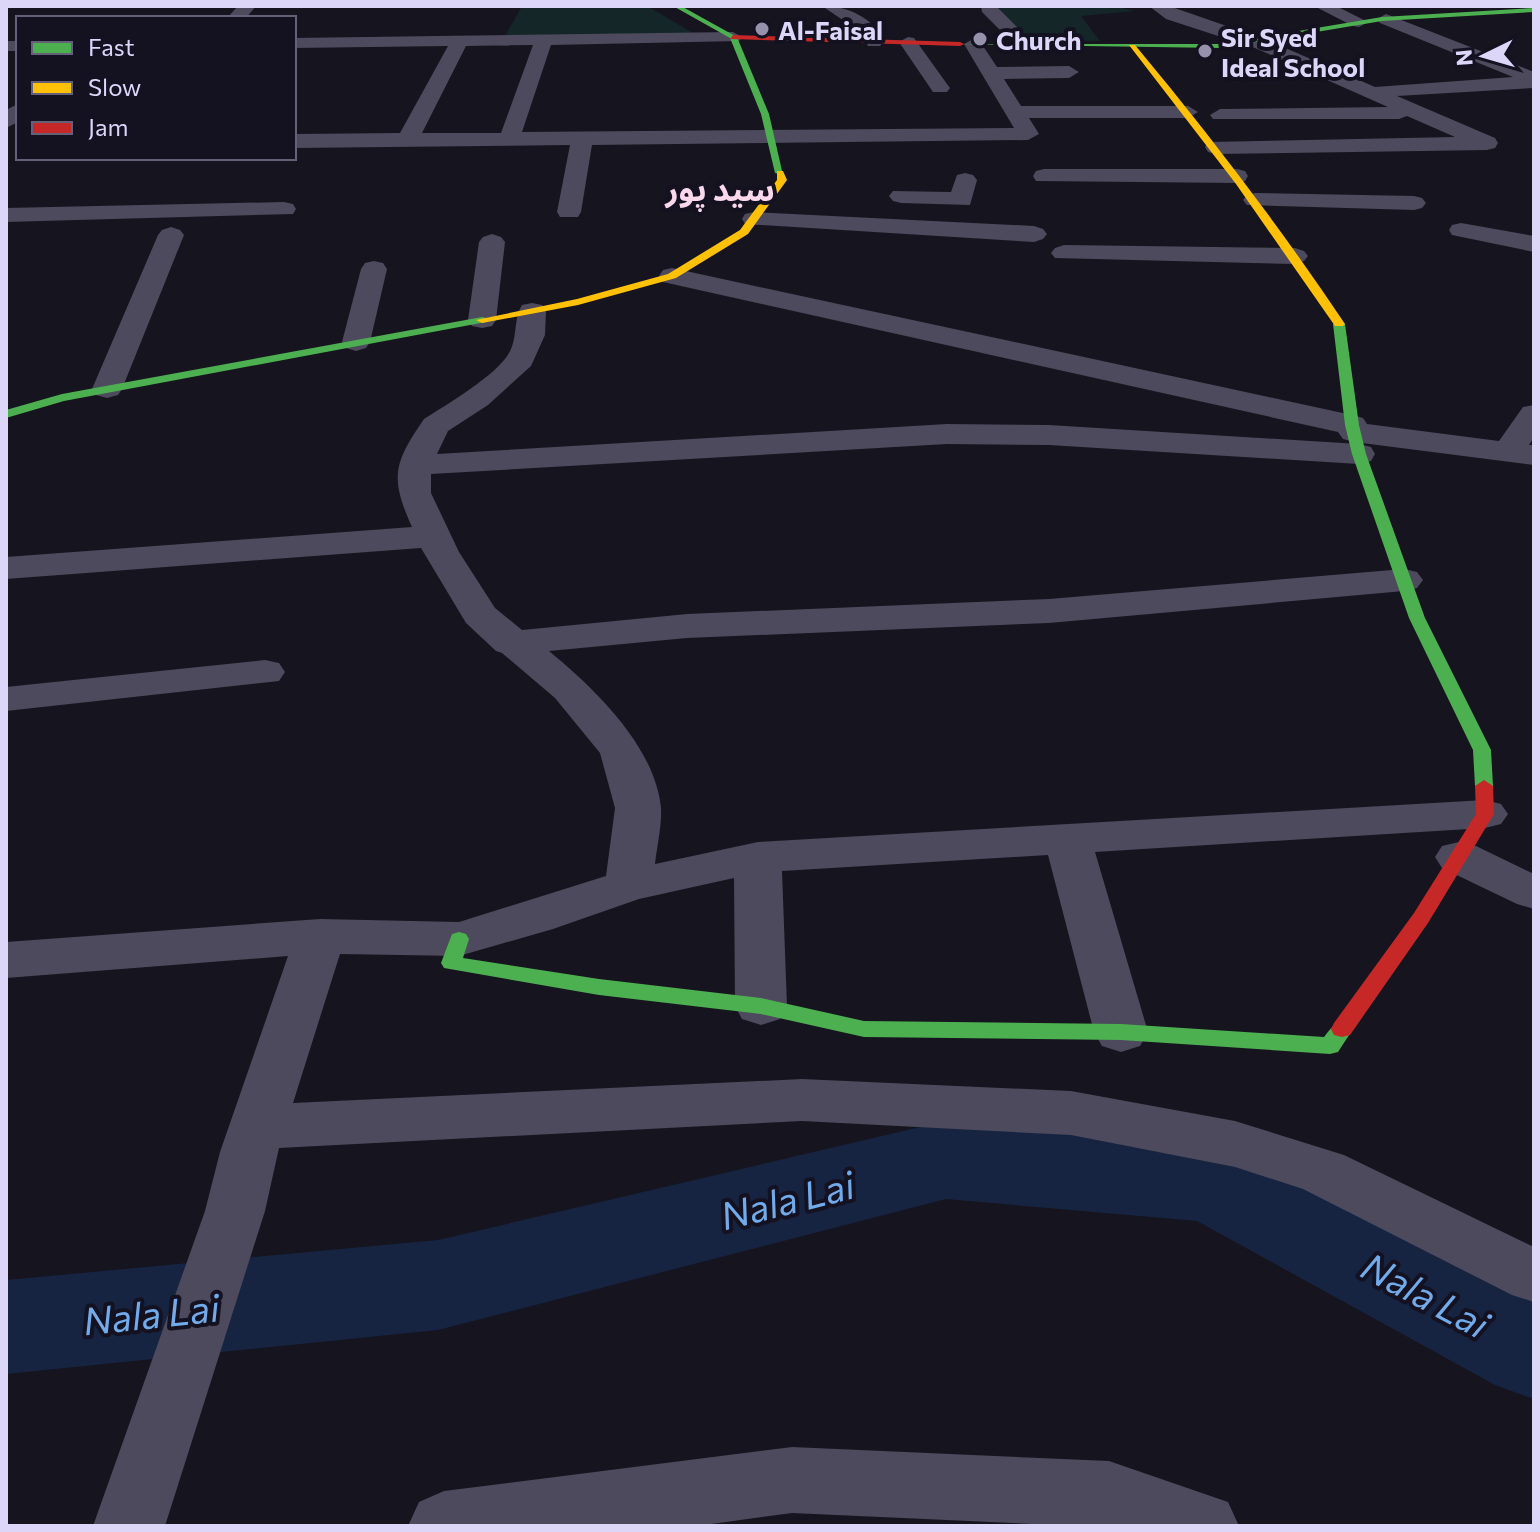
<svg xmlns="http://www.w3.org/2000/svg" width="1540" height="1532" font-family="Commissioner,'Noto Sans Arabic',sans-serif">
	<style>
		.green { fill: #142628 }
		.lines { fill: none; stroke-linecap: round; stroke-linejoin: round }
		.river { fill: #162441; fill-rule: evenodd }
		.street { fill: #4c4a5c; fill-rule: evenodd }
		.fast { fill: #4caf50; fill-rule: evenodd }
		.slow { fill: #ffc107; fill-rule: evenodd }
		.jam { fill: #c62828; fill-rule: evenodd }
		.poi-dot { fill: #9792ac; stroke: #141121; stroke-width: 3 }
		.labels { text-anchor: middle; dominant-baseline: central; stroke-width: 8; stroke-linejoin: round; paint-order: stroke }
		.far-poi-label { font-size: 26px; font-weight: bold; fill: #dcd6f9; stroke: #141121; text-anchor: start }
		.far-district-label { font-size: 32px; font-weight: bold; fill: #f9d8eb; stroke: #141121 }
		.near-water-label { font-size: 38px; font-style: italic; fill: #72abeb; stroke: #141121 }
	</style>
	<rect width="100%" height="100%" fill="#16141e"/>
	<g class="green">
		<polygon points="522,6 647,6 695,34 505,36"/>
		<polygon points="981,6 1113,6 1135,11 1081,16 1100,41 1017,40"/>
	</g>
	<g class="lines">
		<polygon class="river" points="946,1121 1213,1143 1248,1155 1534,1298 1534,1399 1495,1385 1197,1221 946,1199 438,1330 6,1374 6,1280 438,1240"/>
		<g class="street">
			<polygon points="238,6 256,6 246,18 227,18"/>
			<path d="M822 6C847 6 874 17 883 42L880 46H868L862 33Z"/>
			<polygon points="981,6 996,6 1031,41 1034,45 1031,49 1019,49 982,12"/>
			<polygon points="1149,6 1169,6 1267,40 1375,87 1513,77 1380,23 1377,19 1386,14 1534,72 1534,88 1397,96 1495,138 1498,143 1495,148 1487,150 1216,154 1208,152 1205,147 1208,142 1455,137 1407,116 1399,119 1213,119 1210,115 1220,109 1388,107 1255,48 1166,19"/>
			<polygon points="1314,6 1336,6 1368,22 1359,27 1353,26"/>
			<path d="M733 32 742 37 739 41 551 45 522 132 1014 128 964 44 973 39 979 40 997 67 1069 66 1079 72 1069 78 1004 79 1021 106H1188L1198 112 1188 118H1029L1039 134 1028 140 592 145 581 212 578 217H560L557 212 570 145 294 148V134L400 133 448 46 294 48V38ZM533 45 501 133H422L466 46Z"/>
			<polygon points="908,37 914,38 947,84 950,88 947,92 933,92 899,42"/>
			<rect x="6" y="41" width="12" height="10"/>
			<polygon points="18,104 18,122 6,128 6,110"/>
			<polygon points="1044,169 1237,169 1245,171 1248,176 1245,181 1237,183 1036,181 1033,176 1036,171"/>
			<polygon points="965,173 973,175 977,180 970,205 901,203 893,201 889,196 893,191 951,192 957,175"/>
			<polygon points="1255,193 1414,196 1422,198 1426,203 1422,208 1414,210 1247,205 1243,200 1247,195"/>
			<polygon points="284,202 293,204 296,209 293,214 6,222 6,208"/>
			<polygon points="754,212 1034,226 1043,229 1047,234 1043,239 1034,242 745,224 742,219 745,214"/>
			<polygon points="1461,223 1534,236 1534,252 1452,235 1449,230 1452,225"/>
			<polygon points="171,227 180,230 184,235 122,389 118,395 107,398 96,395 92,389 158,235 162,230"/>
			<polygon points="492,234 501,237 505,242 496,320 492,326 482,328 472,326 468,320 479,242 483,237"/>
			<polygon points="1064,245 1295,248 1304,251 1308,256 1304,261 1295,264 1055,258 1051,253 1055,248"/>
			<polygon points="374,261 383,263 387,269 370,342 366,348 356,351 346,348 342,342 361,269 365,263"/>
			<polygon points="672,268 1352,415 1363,418 1367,424 1499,441 1523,407 1534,405 1534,437 1529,445 1534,445 1534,465 1354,442 1343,439 1338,432 663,282 659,276 663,270"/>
			<path d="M532 303 542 305 546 311 545 335 531 366 488 405 448 431 437 454 947 424 1049 425 1359 444 1371 447 1375 454 1371 461 1359 464 1049 445 947 444 431 474V493L459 552 495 608 522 630 687 614 1049 599 1404 569 1417 572 1423 580 1417 588 1404 591 1049 623 687 638 549 651C594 688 655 746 661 808 662 825 657 846 655 864L758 842 1485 800 1501 804 1508 814 1501 824 1485 828 1095 852 1148 1032 1140 1046 1121 1052 1102 1046 1094 1032 1048 855 782 871 787 1006 780 1019 761 1025 742 1019 735 1006 734 878 639 899 553 929 459 956 340 954 293 1103 802 1079 1071 1091 1235 1121 1344 1155 1534 1247V1302L1512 1295 1303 1189 1235 1167 1071 1135 802 1121 279 1148 265 1211 165 1526H93L205 1211 220 1152 288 956 6 978V942L320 919 459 922 606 876 615 808 600 753 555 698 502 653 496 651 466 623 421 548 6 579V557L412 527C390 478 393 464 424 419 446 405 497 375 509 353 518 338 513 319 522 305Z"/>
			<polygon points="265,660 279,663 285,672 279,681 6,711 6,687"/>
			<polygon points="1459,842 1476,846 1534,874 1534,909 1517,904 1442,868 1435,857 1442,846"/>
			<polygon points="792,1447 1109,1461 1228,1502 1239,1526 1076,1526 792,1513 697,1526 408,1526 419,1502 444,1491"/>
		</g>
		<g class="fast">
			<polygon points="673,6 681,6 737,37 769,114 783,175 775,173 761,114 730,38"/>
			<polygon points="1534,8 1534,12 1382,21 1220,48 956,44 1220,44 1382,17"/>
			<polygon points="482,317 486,318 486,322 64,401 6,418 6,410 62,394"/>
			<polygon points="1339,321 1345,324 1359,425 1366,454 1425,618 1491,750 1493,786 1490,790 1484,792 1475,786 1473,750 1409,618 1352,454 1345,425 1333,324"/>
			<path d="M459 932 466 934 469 939 463 958 599 979 761 998 864 1021 1121 1024 1324 1037C1332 1027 1336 1019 1350 1023L1353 1029 1338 1052 1330 1054 1121 1040 864 1037 761 1014 599 995 444 968 441 963 452 934Z"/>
		</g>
		<g class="slow">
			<path d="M1129 45H1135C1210 135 1280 227 1345 324L1343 326H1335L1236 184Z"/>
			<polygon points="777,171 783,171 787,180 748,234 676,278 578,305 482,323 476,320 577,299 668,274 740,230 777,180"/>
		</g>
		<g class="jam">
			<polygon points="733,35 960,42 964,44 960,46 730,39"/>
			<polygon points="1484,780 1493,786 1494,814 1428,923 1350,1035 1342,1037 1334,1035 1331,1029 1334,1023 1414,913 1476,814 1475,786"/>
		</g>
	</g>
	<g class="poi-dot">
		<circle cx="762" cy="29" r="8"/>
		<circle cx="980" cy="39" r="8"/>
		<circle cx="1205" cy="51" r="8"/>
	</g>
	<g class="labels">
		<g class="far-poi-label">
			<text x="778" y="29">Al-Faisal</text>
			<text x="1221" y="36">Sir Syed<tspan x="1221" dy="30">Ideal School</tspan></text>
			<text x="996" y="39">Church</text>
		</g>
		<g class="far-district-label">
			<text x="720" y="188">سید پور</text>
		</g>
		<g class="near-water-label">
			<text transform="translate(787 1199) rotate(-14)">Nala Lai</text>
			<text transform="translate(1426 1294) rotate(28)">Nala Lai</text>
			<text transform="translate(151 1313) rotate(-6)">Nala Lai</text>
		</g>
	</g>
	<rect width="1540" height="1532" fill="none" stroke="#dcd6f9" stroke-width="16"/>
	<rect x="16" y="16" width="280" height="144" fill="#141121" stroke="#646077" stroke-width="2"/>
	<rect x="32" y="42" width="40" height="12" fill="#4caf50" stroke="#646077" stroke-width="2"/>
	<text x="88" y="56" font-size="24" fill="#dcd6f9">Fast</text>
	<rect x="32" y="82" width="40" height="12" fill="#ffc107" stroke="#646077" stroke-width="2"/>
	<text x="88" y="96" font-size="24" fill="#dcd6f9">Slow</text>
	<rect x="32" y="122" width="40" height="12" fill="#c62828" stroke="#646077" stroke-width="2"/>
	<text x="88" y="136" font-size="24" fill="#dcd6f9">Jam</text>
	<g transform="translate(1484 56) rotate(265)" stroke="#141121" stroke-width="6" paint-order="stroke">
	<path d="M0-6L14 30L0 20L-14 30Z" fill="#dcd6f9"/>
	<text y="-12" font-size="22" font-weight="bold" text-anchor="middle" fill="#dcd6f9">N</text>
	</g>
</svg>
